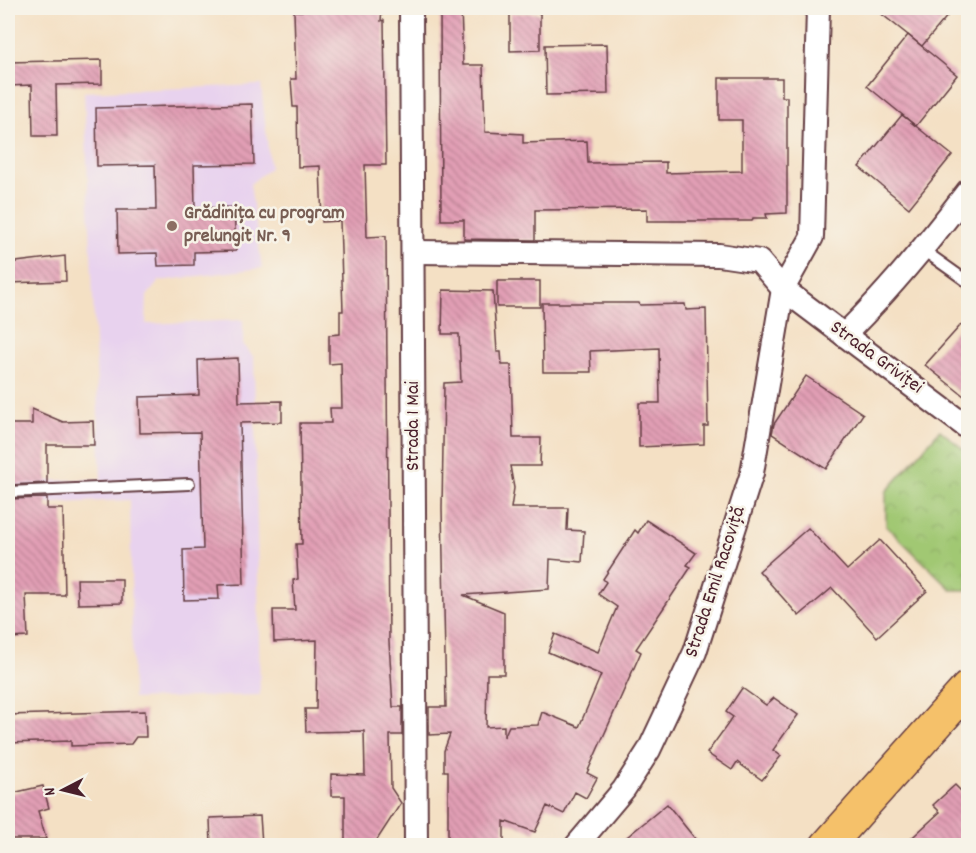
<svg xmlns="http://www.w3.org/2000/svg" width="976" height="853" font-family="Dekko,sans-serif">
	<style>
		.built { fill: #e8d2ee }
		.park { fill: url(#park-crowns); stroke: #76744f; stroke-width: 1.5 }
		.building { fill: url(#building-back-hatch) }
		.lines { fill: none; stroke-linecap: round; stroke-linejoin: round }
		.lane-casing { stroke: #643c42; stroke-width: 14 }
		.street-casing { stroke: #643c42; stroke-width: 26 }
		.primary-casing { stroke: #643c42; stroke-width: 36 }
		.lane { stroke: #fff; stroke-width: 10 }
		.street { stroke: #fff; stroke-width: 22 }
		.primary { stroke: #f5c16b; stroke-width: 33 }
		.education-dot { fill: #8d6e63; stroke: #f7f3e8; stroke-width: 2 }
		.labels { text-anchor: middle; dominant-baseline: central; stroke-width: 5; stroke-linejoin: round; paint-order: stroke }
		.education-label { font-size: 20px; font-weight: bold; fill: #785e54; stroke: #f7f3e8; text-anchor: start }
		.street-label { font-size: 20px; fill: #4a1f2b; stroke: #f7f3e8 }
	</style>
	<defs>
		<pattern id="park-crowns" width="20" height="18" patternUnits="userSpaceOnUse" patternTransform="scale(1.5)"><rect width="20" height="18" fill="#a1c873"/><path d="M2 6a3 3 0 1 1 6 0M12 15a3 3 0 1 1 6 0" fill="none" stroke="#8cab64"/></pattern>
		<pattern id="building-back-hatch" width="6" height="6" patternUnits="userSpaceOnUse" patternTransform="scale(1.5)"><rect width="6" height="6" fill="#e29fb5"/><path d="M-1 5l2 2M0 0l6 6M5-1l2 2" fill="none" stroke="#b98193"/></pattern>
	</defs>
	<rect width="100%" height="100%" fill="#f7f3e8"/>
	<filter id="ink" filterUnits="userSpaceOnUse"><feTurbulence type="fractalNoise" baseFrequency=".0167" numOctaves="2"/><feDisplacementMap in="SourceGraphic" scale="12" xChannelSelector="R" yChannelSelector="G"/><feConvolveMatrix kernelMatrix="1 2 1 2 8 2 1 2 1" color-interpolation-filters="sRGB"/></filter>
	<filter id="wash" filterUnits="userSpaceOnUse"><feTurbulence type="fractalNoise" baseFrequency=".008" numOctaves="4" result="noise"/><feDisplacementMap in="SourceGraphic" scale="24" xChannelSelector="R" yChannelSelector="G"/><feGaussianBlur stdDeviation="1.35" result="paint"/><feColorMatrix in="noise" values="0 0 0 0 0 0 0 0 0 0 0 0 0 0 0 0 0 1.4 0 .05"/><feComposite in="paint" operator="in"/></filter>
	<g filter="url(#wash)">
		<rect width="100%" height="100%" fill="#f4e0c4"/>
		<polygon class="built" points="261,85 270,168 250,184 262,268 159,281 147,296 146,324 243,320 243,344 254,358 260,695 133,699 130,500 8,505 8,482 101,479 84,92"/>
		<polygon class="park" points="940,430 968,453 968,590 952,590 886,526 886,492"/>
		<g id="blocks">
			<g class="building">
				<polygon points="302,8 382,8 381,21 384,20 386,165 365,165 367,237 386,236 389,642 393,707 402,707 402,735 390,735 391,788 401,803 373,846 345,846 345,796 331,796 331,774 365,775 364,731 306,732 305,709 316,709 317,640 274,642 273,610 295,610 293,580 298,579 296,544 302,544 300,423 331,423 330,408 342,408 341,363 329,364 329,335 340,334 340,311 343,311 340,221 322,222 320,166 298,167 297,107 293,107 291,79 296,79 294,11 302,11"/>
				<polygon points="440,8 461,8 463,65 483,65 485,132 523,134 523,143 587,141 588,163 666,162 666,173 742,171 742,120 719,120 719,78 782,78 782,97 787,97 787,213 766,214 767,218 753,218 752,221 647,221 647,209 535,210 535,240 464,239 464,220 441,220"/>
				<polygon points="874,8 954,8 922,46"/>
				<polygon points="510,13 540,13 540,50 510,51"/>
				<polygon points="908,35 957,75 916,126 867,86"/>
				<polygon points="607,44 608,94 546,95 545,45"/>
				<polygon points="102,60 102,84 56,85 57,136 33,136 32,85 8,86 8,62"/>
				<polygon points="252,104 254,164 194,165 195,208 234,207 236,251 194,252 194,265 158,266 157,253 118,254 117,210 156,210 155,165 97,166 96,108"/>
				<polygon points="902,115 952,155 909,208 859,167"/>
				<polygon points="65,256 66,281 8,283 8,263"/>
				<rect x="497" y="281" width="43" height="26"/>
				<polygon points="443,290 493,291 497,352 501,352 502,365 511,365 513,438 541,438 540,466 510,466 514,488 511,508 568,508 567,530 584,531 582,562 550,559 549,589 463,595 504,612 504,674 487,674 486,727 504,726 504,737 509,726 538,725 542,712 579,727 601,675 548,652 555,634 598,652 617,607 598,594 606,582 603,579 635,530 638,533 646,520 696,553 687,565 691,567 636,649 641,652 587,773 597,778 586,798 575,792 564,814 547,806 535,832 504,821 504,846 448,846 448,771 444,771 444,751 450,734 429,735 429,707 446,707 442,508 444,383 461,382 459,334 442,334"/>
				<polygon points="542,303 639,303 640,305 685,304 686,310 706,309 708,426 704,426 704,444 639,447 639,403 660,403 659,348 590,351 591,372 543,372"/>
				<polygon points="969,316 969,400 925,365"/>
				<polygon points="238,358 239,402 282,401 282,422 240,423 244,584 218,585 219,599 184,600 183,550 203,549 200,432 140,433 139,397 199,395 198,360"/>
				<polygon points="806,376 863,414 826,469 772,434 774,424"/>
				<polygon points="32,409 63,422 93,421 94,445 47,445 47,483 8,485 8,424 32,424"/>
				<polygon points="47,498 47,509 63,509 65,595 26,595 28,637 8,638 8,499"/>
				<polygon points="808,528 847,570 880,540 927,591 877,637 832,588 799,616 759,571"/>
				<polygon points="77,579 122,579 122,603 78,604"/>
				<polygon points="742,688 766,705 774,698 798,715 773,750 781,756 762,780 737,762 732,770 707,753 733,717 726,712"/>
				<polygon points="145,711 146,737 136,737 131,744 71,746 71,741 8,743 8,715"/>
				<polygon points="955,785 969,799 969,840 962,846 903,846 940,812 933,805"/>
				<polygon points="43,786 49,808 38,811 46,839 11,839 8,827 8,794"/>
				<polygon points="667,804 701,846 616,846"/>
				<polygon points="260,816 262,844 211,846 210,818"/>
			</g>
		</g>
	</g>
	<g filter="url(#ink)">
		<use href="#blocks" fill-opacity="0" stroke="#643c42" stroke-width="1.5"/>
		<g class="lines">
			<g class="lane-casing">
				<g id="lane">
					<polyline points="923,250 968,282"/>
					<polyline points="8,492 189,484"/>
				</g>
			</g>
			<g class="street-casing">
				<g id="street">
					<polyline points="411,8 416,846"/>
					<polyline points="413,252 719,255 759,261 783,289 968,428"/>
					<path d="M844 335C890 290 929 242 968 191"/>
					<polyline points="576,846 624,789 649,750 695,652 752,473 783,289 812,237 818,8"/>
				</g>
			</g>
			<g class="primary-casing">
				<polyline id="primary" points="827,846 968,688"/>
			</g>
			<use href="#lane" class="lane"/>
			<use href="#street" class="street"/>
			<use href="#primary" class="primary"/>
		</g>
	</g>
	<circle class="education-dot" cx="172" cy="226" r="6"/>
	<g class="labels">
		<g class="education-label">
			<text x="184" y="214">Grădinița cu program<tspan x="184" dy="23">prelungit Nr. 9</tspan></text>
		</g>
		<g class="street-label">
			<text transform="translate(876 358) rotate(36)">Strada Griviței</text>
			<text transform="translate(414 426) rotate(-90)">Strada 1 Mai</text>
			<text transform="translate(716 582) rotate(-72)">Strada Emil Racoviță</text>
		</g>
	</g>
	<rect width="976" height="853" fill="none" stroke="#f7f3e8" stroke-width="30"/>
	<g transform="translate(63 790) rotate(263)" stroke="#f7f3e8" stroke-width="4.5" paint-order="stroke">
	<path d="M0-4.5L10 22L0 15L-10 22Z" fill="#4a1f2b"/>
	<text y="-9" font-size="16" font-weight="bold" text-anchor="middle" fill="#4a1f2b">N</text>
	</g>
</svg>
